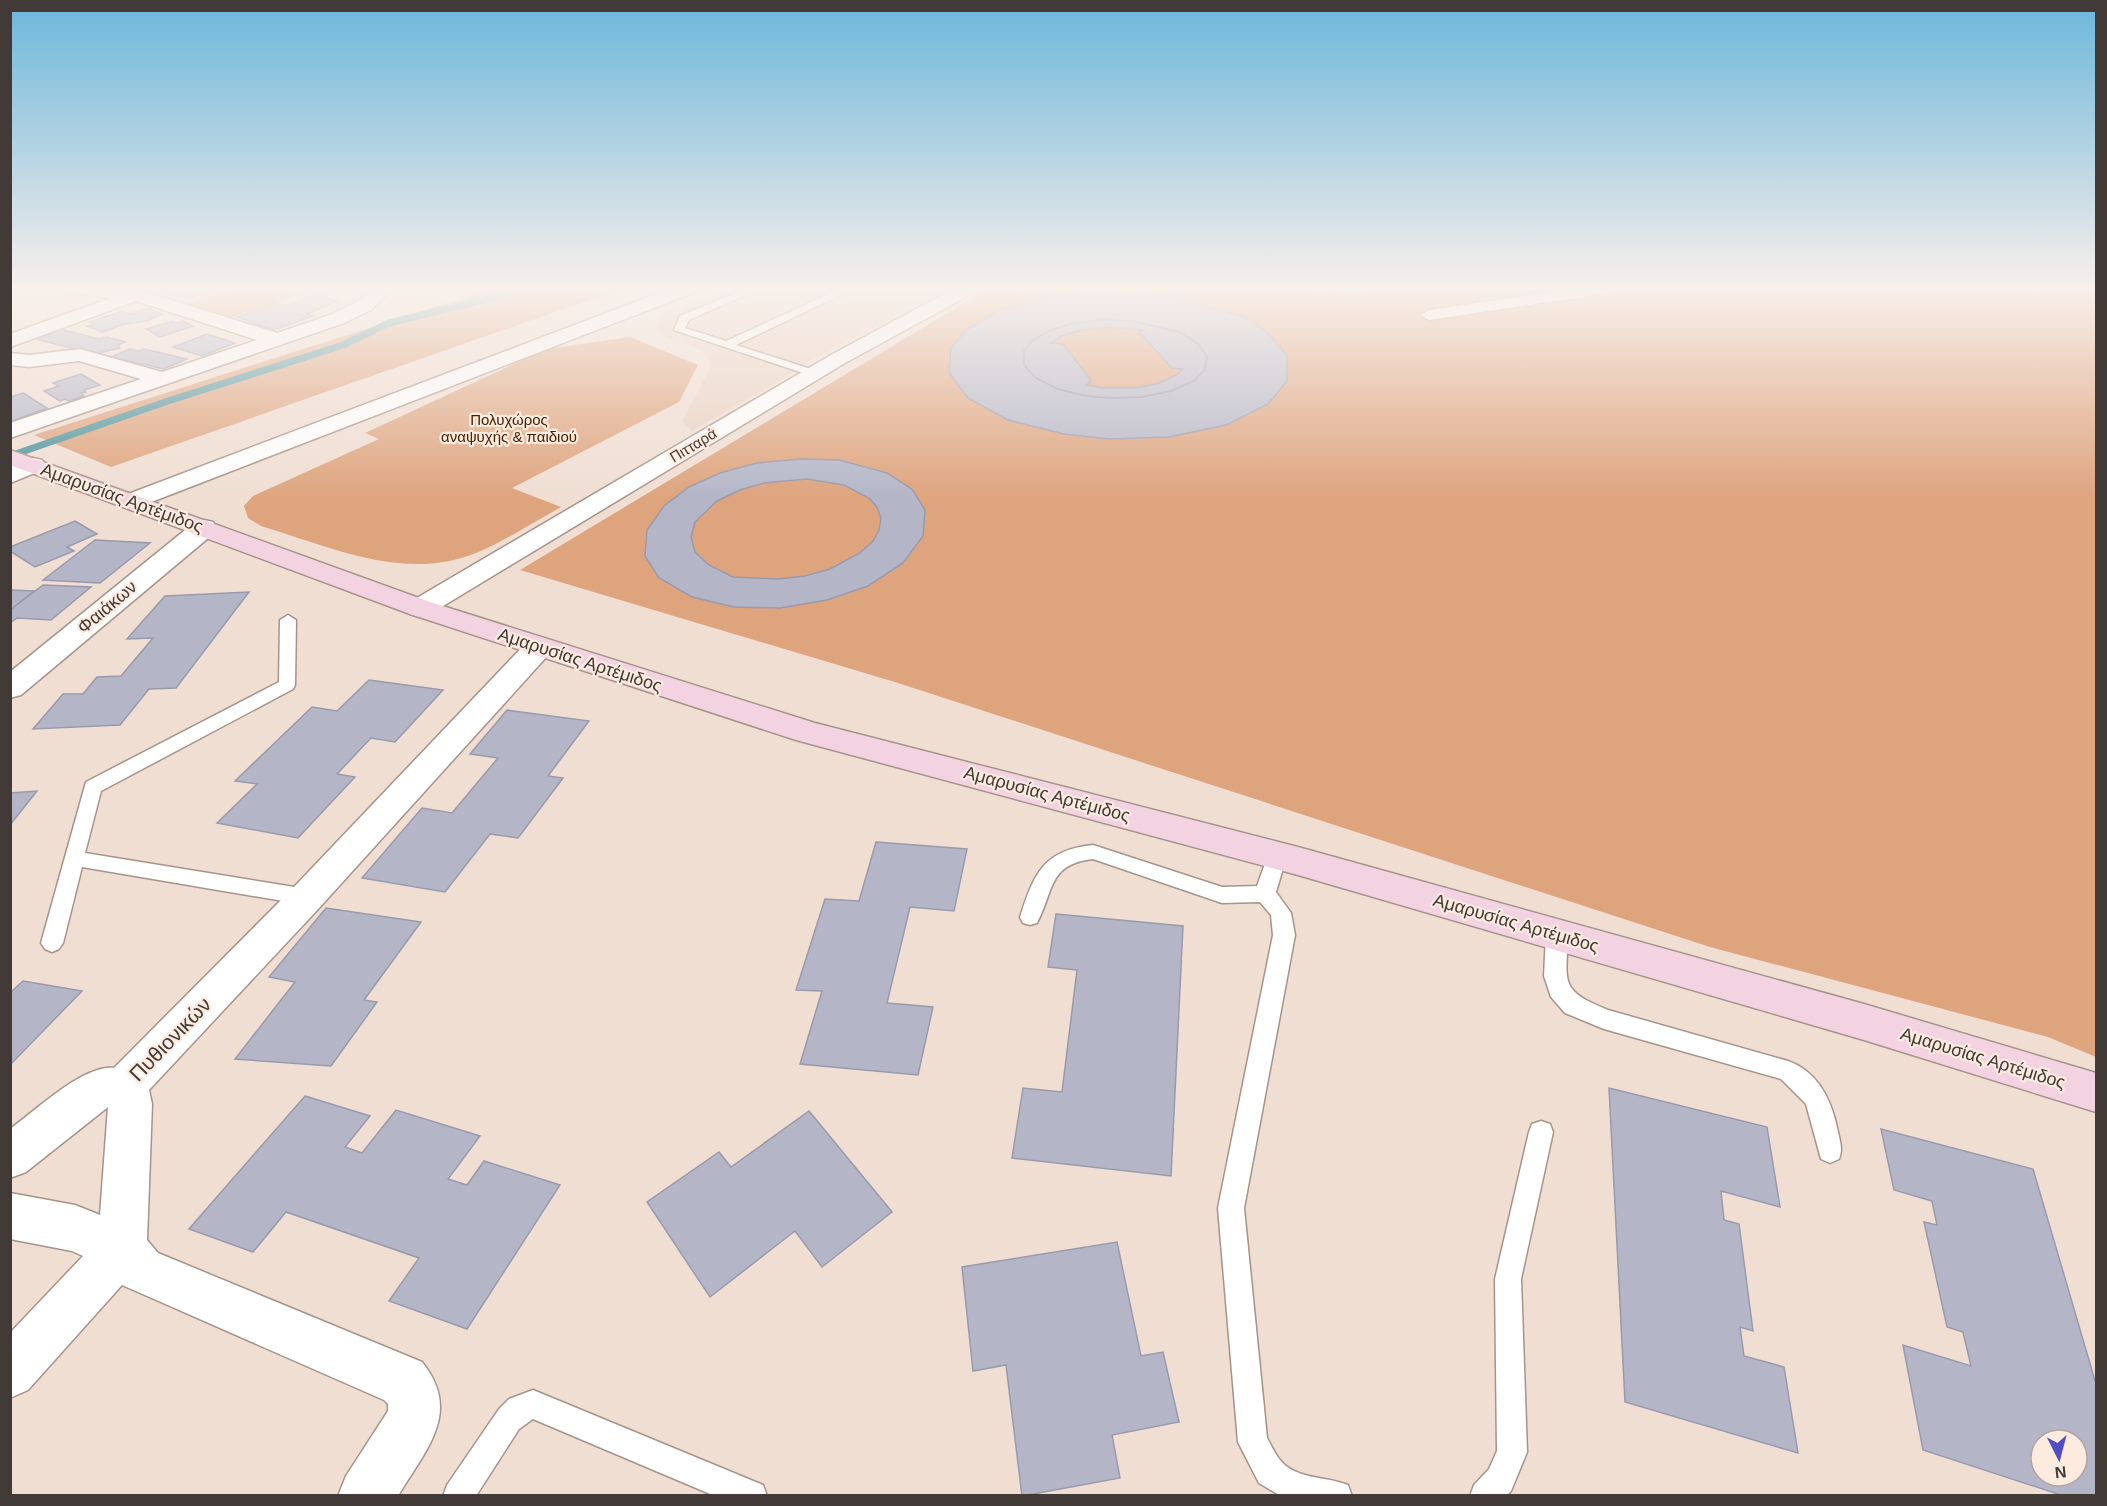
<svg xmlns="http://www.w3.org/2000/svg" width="2107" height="1506" font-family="Arial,sans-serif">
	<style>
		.built { fill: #ead1c2 }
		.green { fill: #dea47e }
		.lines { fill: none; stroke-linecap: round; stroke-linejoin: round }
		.stream { stroke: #4c939c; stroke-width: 7 }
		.building { fill: #b4b6c8; stroke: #999aac; stroke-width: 1.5; fill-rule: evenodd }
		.service-casing { stroke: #a59489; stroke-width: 3 }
		.pedestrian-casing { stroke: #a59489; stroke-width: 3 }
		.minor-casing { stroke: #a59489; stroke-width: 3 }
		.tertiary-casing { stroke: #a59489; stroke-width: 3 }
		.secondary-casing { stroke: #a59489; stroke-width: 3 }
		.service { fill: #fff; fill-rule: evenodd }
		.pedestrian { fill: #fff; fill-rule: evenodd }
		.minor { fill: #fff; fill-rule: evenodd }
		.tertiary { fill: #fff; fill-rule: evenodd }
		.secondary { fill: #f3d2e2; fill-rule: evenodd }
		.labels { text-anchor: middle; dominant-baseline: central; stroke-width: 4.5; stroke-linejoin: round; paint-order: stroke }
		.far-park-label { font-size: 15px; fill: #4a2100; stroke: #fdebe0 }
		.far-street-label { font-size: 15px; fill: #413a36; stroke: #fdebe0 }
		.street-label { font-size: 18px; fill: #413a36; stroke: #fdebe0 }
		.near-street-label { font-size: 21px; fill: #413a36; stroke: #fdebe0 }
	</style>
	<rect width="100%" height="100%" fill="#f0ded3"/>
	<polygon class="built" points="732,288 951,288 813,359 781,380 692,431 682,421 711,367 707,354 691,345 667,338 658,329 659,315"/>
	<g class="green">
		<polygon points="236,288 318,288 224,320 182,306"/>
		<polygon points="494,288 624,288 111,467 34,435"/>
		<polygon points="989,288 2096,288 2096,1057 2048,1037 1710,947 898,683 520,570"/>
		<path d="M630 337 698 365 679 402 512 488 561 507C534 522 505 541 476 553 404 582 331 547 261 526L248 518 244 506 253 496 379 439 365 433 546 349Z"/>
	</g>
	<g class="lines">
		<polyline class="stream" points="10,456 168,401 343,345 389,323 532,288"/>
	</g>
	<g class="building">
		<polygon points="167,288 217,288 189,298 175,295 181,292 177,291 172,293 160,290"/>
		<polygon points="1301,288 1367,288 1360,297 1327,292 1325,295 1309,292 1311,289"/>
		<path d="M1094 293 1147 294 1186 300 1244 317 1267 332 1287 356V381L1268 404 1226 425 1169 437 1110 439 1064 434 1008 420 968 398 949 373 951 348 966 330 999 311 1043 298ZM1102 320 1132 321 1179 332 1197 343 1207 356 1205 369 1194 381 1171 391 1141 397 1111 398 1087 396 1058 389 1036 378 1024 365V351L1032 341 1049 331 1073 323Z"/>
		<polygon points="319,294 337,301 307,314 313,316 274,330 237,317 276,303 285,306"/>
		<polygon points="148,308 162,314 147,321 125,324 102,332 87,326 94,324 89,322 122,311 131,314"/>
		<path d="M1102 320 1132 321 1179 332 1197 343 1207 356 1205 369 1194 381 1171 391 1141 397 1111 398 1087 396 1058 389 1036 378 1024 365V351L1032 341 1049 331 1073 323ZM1104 327 1145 330 1139 332 1172 368 1183 369 1176 375 1159 383 1135 388H1104L1087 385 1091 380 1063 344 1050 343 1062 336 1081 330Z"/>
		<polygon points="173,321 176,323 183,321 193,326 160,337 146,329"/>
		<polygon points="60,329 99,339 107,337 125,342 118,345 120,348 95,354 36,339"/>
		<polygon points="207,334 235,343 202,356 173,347"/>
		<polygon points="130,349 140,351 144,349 187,359 164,369 111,357"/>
		<polygon points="81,374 100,385 84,390 86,392 81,393 84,396 69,401 65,399 60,401 44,391 59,386 53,383"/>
		<polygon points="23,393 47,408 10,422 10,397"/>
		<path d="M802 459 839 460 887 473 912 489 925 510 923 536 903 563 868 586 827 600 780 608 734 607 692 597 659 578 645 556 647 530 664 506 689 487 720 473 757 463ZM807 479 844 485 869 498 877 507 881 518 879 530 873 541 860 553 830 569 805 576 778 579 733 577 709 565 695 552 691 537 695 522 717 501 740 490 764 483Z"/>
		<polygon points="75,521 97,534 67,547 74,551 35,567 10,551 10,547"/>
		<polygon points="95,540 150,543 100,583 43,580"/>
		<polygon points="43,585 91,587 51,620 17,618 10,623 10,610"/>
		<polygon points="10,590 34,591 10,610"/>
		<polygon points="249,592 176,688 149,689 120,725 33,729 63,694 83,694 97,677 121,676 153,638 127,639 165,596"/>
		<polygon points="369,680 443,690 395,742 371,738 337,774 355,777 298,838 217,823 257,784 235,781 312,707 337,711"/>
		<polygon points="507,710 589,721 548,776 563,778 518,838 490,834 445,892 362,878 422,808 452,813 498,758 470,754"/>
		<polygon points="37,791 10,825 10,793"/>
		<polygon points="876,842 967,849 954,911 910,907 887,1003 933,1007 918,1075 800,1064 822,991 796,990 825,899 859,901"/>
		<polygon points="326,908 421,922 364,1000 377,1002 331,1066 235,1059 295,982 269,977"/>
		<polygon points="1056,914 1183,926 1171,1176 1012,1158 1023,1088 1062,1092 1077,970 1048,967"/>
		<polygon points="23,981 82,991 10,1065 10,993"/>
		<polygon points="1609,1088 1767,1127 1780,1207 1721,1191 1724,1220 1739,1224 1753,1331 1740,1327 1744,1356 1784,1367 1798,1453 1625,1402"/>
		<polygon points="305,1096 370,1116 345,1147 362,1153 396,1110 480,1136 448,1179 467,1185 484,1161 560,1185 467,1329 389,1301 419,1258 286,1212 253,1252 189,1229"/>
		<polygon points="809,1111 892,1212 822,1267 795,1231 710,1297 647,1202 719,1152 731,1167"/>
		<path d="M1881 1129 2033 1169 2096 1384V1496H2064L1923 1450 1903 1345 1971 1366 1963 1332 1947 1327 1924 1222 1937 1225 1932 1201 1894 1190ZM2041 1440H2077V1476H2041Z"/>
		<polygon points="1117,1242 1141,1356 1163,1352 1179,1422 1112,1435 1120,1478 1022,1496 1006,1365 973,1371 962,1267"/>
	</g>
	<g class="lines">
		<g class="service-casing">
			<g id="service">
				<polygon points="748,288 761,288 689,320 685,328 726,341 842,288 855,288 736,345 817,371 817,375 809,375 674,330 680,316"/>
				<polygon points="288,615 296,620 295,685 293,689 101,791 85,853 307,889 314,891 317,897 314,903 307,905 82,867 63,943 59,949 52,952 45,949 41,943 86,782 279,682 280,620"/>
				<path d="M1093 845 1222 887 1257 886 1270 850 1277 848 1284 850 1287 855 1276 892 1291 913 1295 935 1244 1208 1267 1438C1271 1445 1275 1454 1280 1460 1296 1480 1326 1476 1348 1485L1352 1496H1281L1259 1483 1238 1442 1218 1208 1273 935 1271 915 1260 902 1222 903 1093 859C1048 864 1054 891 1037 923L1030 925 1023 923 1020 917C1034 874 1043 850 1093 845Z"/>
				<path d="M1557 927 1564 929 1568 935C1566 984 1559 990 1608 1010L1788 1061C1819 1072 1832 1101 1838 1132 1840 1142 1843 1149 1839 1159L1830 1163 1821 1159 1806 1104 1781 1079 1604 1029 1565 1013 1551 997 1544 976 1546 935 1550 929Z"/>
				<polygon points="1541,1121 1550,1124 1553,1132 1521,1279 1527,1452 1511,1491 1506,1496 1470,1496 1474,1485 1489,1469 1497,1451 1495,1279 1529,1132 1532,1124"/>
				<polygon points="533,1390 763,1485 767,1496 715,1496 533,1419 519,1429 476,1496 443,1496 447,1485 499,1409 509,1399"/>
			</g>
		</g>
		<g class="pedestrian-casing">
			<polygon id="pedestrian" points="1581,288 1618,288 1610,293 1429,320 1421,315 1429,310"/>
		</g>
		<g class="minor-casing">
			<g id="minor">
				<polygon points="64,288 136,289 277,333 330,315 357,302 373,288 393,288 371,310 344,323 10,438 10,423 141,379 79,361 29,367 10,365 10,353 29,355 80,349 162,372 257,340 136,301 10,347 10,334 111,298 66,292"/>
				<polygon points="672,288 697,288 695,292 141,506 132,509 123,506 119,501 123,496"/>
				<polygon points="33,458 42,460 45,465 42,470 10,483 10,466"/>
				<path d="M539 638 550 641 554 647 550 653 320 907 149 1090 152 1104 147 1240 158 1253 422 1362C463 1413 425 1450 398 1496H338L346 1476 388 1411V1404L384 1400 122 1285 28 1390 10 1398V1333L83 1256 72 1251 10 1239V1193L75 1205 100 1215 108 1107 26 1172 10 1178V1129C35 1111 84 1064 114 1068L294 887 528 641Z"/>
			</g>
		</g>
		<g class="tertiary-casing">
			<g id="tertiary">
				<polygon points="955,288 977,288 975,292 845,363 430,614 420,617 410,614 406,608 410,602 831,355"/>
				<polygon points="204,520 213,522 217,528 213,534 21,695 10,698 10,672 195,522"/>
			</g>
		</g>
		<g class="secondary-casing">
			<polygon id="secondary" points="10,450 430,602 815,723 1298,847 1864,1004 2096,1073 2096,1112 1864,1040 1298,875 796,740 410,614 10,465"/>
		</g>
		<use href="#service" class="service"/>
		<use href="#pedestrian" class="pedestrian"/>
		<use href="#minor" class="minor"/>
		<use href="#tertiary" class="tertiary"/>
		<use href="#secondary" class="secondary"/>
	</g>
	<linearGradient id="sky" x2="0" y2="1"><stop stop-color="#6bb6db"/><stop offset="0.58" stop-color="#f8f0eb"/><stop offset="1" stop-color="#f8f0eb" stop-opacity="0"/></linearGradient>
	<rect width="2107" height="498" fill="url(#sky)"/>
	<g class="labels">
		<g class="far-park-label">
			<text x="509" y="419">Πολυχώρος<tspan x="509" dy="17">αναψυχής &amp; παιδιού</tspan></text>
		</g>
		<g class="far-street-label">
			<text transform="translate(693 445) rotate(-31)">Πιτταρά</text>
		</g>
		<g class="street-label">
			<text transform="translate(122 498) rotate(20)">Αμαρυσίας Αρτέμιδος</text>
			<text transform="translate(107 607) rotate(-40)">Φαιάκων</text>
			<text transform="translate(580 660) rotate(18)">Αμαρυσίας Αρτέμιδος</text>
			<text transform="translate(1047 794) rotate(15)">Αμαρυσίας Αρτέμιδος</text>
			<text transform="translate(1516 923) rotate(16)">Αμαρυσίας Αρτέμιδος</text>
			<text transform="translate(1983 1058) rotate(17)">Αμαρυσίας Αρτέμιδος</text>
		</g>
		<g class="near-street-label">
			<text transform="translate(170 1039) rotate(-46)">Πυθιονικών</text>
		</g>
	</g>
	<rect width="2107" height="1506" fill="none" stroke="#413a36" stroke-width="24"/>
	<g transform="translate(2059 1458) rotate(174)"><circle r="28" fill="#fdebe0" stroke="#b2a49c" stroke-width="1.5"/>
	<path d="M0-4.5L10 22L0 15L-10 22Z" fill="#514ec5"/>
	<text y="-9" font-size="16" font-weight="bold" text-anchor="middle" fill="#413a36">N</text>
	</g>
</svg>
